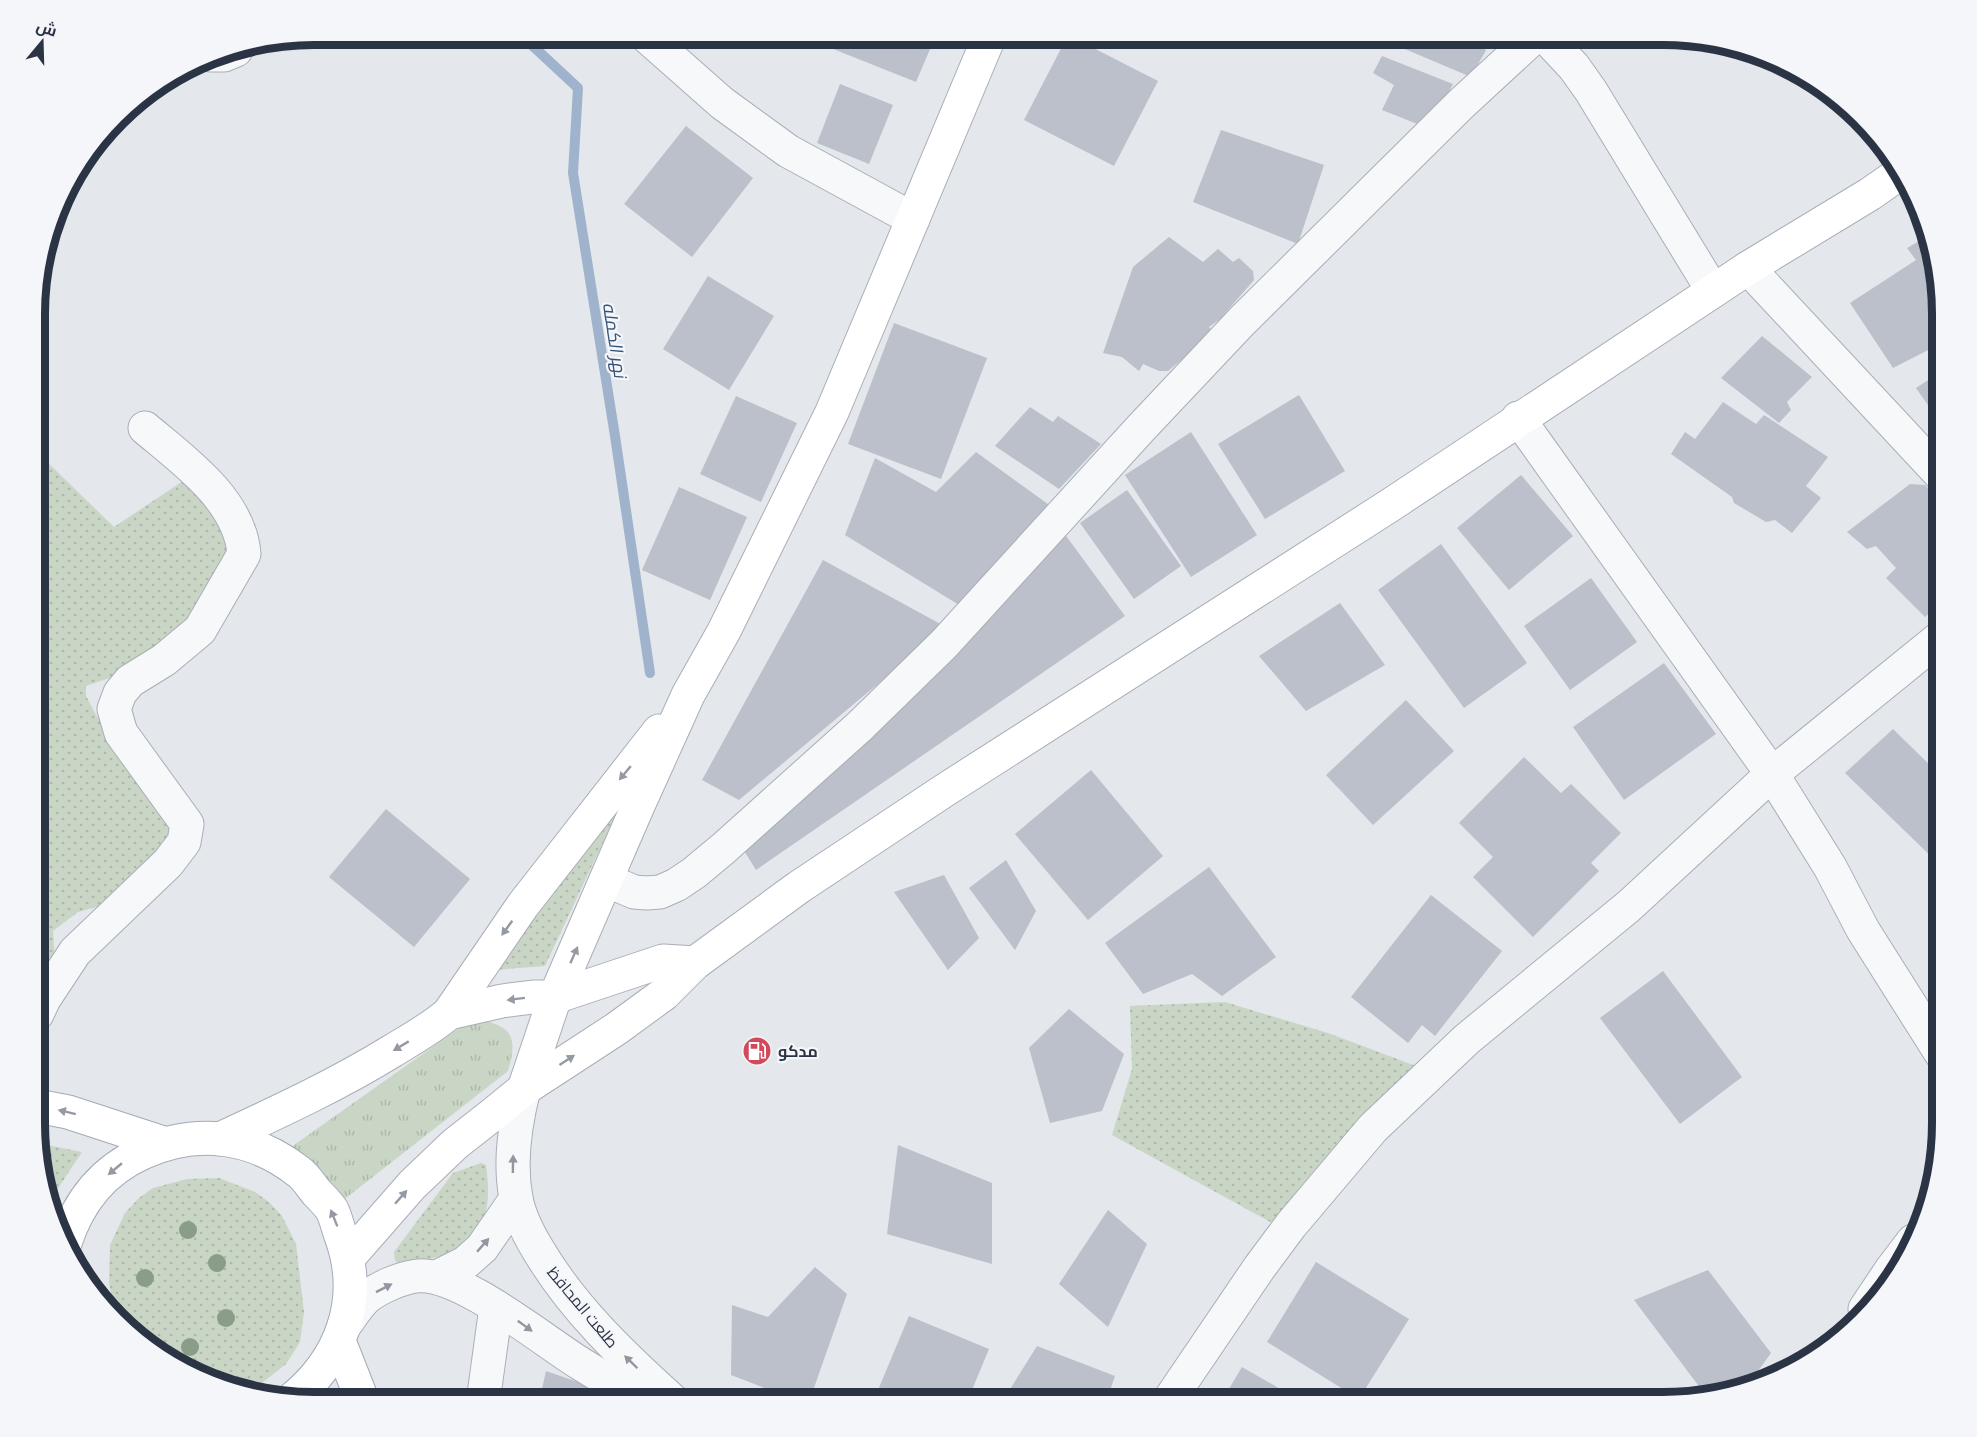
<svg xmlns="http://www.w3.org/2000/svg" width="1977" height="1437" font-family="'Titillium Web',Cairo,sans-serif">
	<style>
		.grass { fill: url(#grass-dots) }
		.park { fill: url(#park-tufts) }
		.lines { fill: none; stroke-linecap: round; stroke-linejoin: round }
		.stream { stroke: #9fb4cc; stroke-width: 10 }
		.building { fill: #bbc0ca }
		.minor-casing { stroke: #a9aeb7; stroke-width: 35 }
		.tertiary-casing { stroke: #a9aeb7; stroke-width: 35 }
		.secondary-casing { stroke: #a9aeb7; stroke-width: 35 }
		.primary-casing { stroke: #a3abb8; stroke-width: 35 }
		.minor { stroke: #f7f8fa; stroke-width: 33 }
		.tertiary { stroke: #f7f8fa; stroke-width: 33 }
		.secondary { stroke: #fff; stroke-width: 33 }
		.primary { stroke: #fff; stroke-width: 33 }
		.tree { fill: #899d89 }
		.oneway { fill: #959aa2 }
		.oneway2 { fill: #9196a0 }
		.labels { text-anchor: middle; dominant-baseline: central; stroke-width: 4.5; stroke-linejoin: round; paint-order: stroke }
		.poi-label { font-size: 16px; font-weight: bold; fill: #2b3445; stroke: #f4f6f9; text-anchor: start }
		.street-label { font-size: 16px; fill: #2b3445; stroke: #f4f6f9 }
		.water-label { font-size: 18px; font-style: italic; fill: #34527a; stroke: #f4f6f9 }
		.rim { fill: none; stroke: #2b3445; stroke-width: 8 }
	</style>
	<defs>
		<pattern id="grass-dots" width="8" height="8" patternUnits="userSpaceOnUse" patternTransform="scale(1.5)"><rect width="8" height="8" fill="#c9d6c5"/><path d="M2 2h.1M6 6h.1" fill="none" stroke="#adb8ab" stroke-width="1.8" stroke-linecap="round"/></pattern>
		<pattern id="park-tufts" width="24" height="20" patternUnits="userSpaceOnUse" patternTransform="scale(1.5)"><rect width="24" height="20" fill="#c9d6c5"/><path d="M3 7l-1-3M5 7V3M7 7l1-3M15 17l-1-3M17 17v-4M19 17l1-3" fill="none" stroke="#adb8ab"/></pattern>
	</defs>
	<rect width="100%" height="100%" fill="#e4e7ec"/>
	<g class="grass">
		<polygon points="37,452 114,527 189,477 240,554 209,611 147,665 86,686 86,696 96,715 139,777 165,803 174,836 119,901 78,912 53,931 55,961 37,986"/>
		<polygon points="625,795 545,966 492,970"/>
		<polygon points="1225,1002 1328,1033 1424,1069 1380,1102 1321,1164 1274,1224 1112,1135 1132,1069 1130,1006"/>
		<polygon points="37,1143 82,1152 51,1199 37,1159"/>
		<path d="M481 1163 486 1165C490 1194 490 1227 466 1247 459 1253 416 1262 404 1265L395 1261 394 1252 453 1173Z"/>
		<polygon points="219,1178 255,1192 269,1202 282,1216 296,1244 304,1312 300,1342 286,1364 262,1383 245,1392 224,1388 144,1344 114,1310 109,1282 110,1245 125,1213 139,1198 153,1188 187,1179"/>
	</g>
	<path class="park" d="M485 1021C516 1028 516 1043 508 1071L337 1205 287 1150 465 1024Z"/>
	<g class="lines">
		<polyline class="stream" points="521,35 578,88 573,173 615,436 650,673"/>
	</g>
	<g class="building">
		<polygon points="798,35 936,35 916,82"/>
		<polygon points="1068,35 1158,81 1114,166 1024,120"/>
		<polygon points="1397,35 1463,35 1462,37 1486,50 1471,77 1393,44"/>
		<polygon points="1382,56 1453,84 1430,129 1382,110 1394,85 1373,73"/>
		<polygon points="840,84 893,105 869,164 817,143"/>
		<polygon points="686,126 753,178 692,257 624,204"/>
		<polygon points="1221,130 1324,165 1298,244 1193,202"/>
		<polygon points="1169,237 1203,262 1218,249 1233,262 1239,258 1253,271 1254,280 1220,319 1209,327 1211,330 1194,358 1186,356 1168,371 1159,371 1143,364 1139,371 1122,357 1103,353 1133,267"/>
		<polygon points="1926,237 1942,296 1942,343 1893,368 1850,303 1916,260 1907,248"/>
		<polygon points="708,276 774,316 729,390 663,349"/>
		<polygon points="894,323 987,358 941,479 848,444"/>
		<polygon points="1762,336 1812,377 1787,402 1791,410 1779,423 1721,378"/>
		<polygon points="1942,371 1942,425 1916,388"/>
		<polygon points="1299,395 1345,471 1265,519 1218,444"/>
		<polygon points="736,396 797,423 761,502 700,474"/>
		<polygon points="1723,402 1756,424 1764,415 1828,457 1806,486 1821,498 1792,533 1775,520 1766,522 1734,503 1732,497 1671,454 1685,432 1695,439"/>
		<polygon points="1030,407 1053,422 1058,416 1101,444 1059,489 995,446"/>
		<polygon points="1191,432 1257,535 1191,577 1125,475"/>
		<polygon points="976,452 1052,507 964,608 845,535 875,458 936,492"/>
		<polygon points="1521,475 1573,536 1509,590 1457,528"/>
		<polygon points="1910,484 1925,485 1942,502 1942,603 1925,617 1886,578 1896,568 1876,546 1867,549 1847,532"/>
		<polygon points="679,487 747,517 710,600 642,570"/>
		<polygon points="1127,490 1181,566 1134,599 1080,523"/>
		<polygon points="1061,529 1125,616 756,870 740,844"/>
		<polygon points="1441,544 1527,663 1464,708 1378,590"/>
		<polygon points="823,560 946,627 739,800 702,780"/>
		<polygon points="1591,578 1637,642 1570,690 1524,626"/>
		<polygon points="1340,603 1385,665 1306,711 1259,656"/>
		<polygon points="1664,663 1716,734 1624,800 1573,727"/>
		<polygon points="1406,700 1454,751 1373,825 1326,775"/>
		<polygon points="1893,729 1942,777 1942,867 1845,773"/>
		<polygon points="1524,757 1561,793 1571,784 1621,833 1591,863 1599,871 1533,937 1473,877 1493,857 1459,823"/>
		<polygon points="1091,770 1163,856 1088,920 1015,834"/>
		<polygon points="386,809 470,879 414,947 329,877"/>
		<polygon points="1006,860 1036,911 1015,950 969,888"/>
		<polygon points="1209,867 1276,957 1222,996 1192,974 1143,994 1105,943"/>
		<polygon points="944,875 979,938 948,970 894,892"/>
		<polygon points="1431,895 1502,951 1435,1036 1422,1025 1408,1043 1351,997"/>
		<polygon points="1942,953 1942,977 1928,959"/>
		<polygon points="1663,971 1742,1077 1680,1124 1600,1018"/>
		<polygon points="1069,1009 1124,1054 1102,1111 1050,1123 1029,1048"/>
		<polygon points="898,1145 992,1183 992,1264 887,1234"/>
		<polygon points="1108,1210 1147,1244 1108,1327 1059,1284"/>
		<polygon points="1316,1262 1409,1319 1359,1399 1267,1342"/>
		<polygon points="815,1267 847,1294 809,1402 801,1402 731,1375 732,1305 768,1317"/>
		<polygon points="1708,1270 1771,1353 1750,1382 1704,1393 1634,1300"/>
		<polygon points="909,1316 989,1349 967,1402 873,1402"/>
		<polygon points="1037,1346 1115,1376 1106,1402 1002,1402"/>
		<polygon points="1242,1367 1303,1402 1221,1402"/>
		<polygon points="546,1371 615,1395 613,1402 539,1402"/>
	</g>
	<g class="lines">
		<g class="minor-casing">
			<g id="minor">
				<polyline points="645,35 722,103 788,151 913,219"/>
				<polyline points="1544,35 1574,67 1591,91 1713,291"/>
				<polyline points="211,55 224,55 236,50"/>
				<polyline points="1748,268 1942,476"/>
				<polyline points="1518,418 1772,774 1830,867 1863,930 1942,1055"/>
				<polyline points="606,880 634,892 647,893 660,892 676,885 694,873 724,848 860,726 944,644 1141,428 1241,322 1461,104 1536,35"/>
				<path d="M37 1014 44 999 75 952 168 863 184 842 187 824 121 733 114 709 120 693 130 681 164 660 200 630 244 554C240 500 183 460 145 428"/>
				<polyline points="1865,1309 1891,1270 1913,1241"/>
				<polyline points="483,1402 496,1307"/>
				<polyline points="1168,1402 1259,1268 1291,1225 1373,1128 1467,1039 1629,906 1772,774 1942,636"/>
			</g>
		</g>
		<g class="tertiary-casing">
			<g id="tertiary">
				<path d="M524 1089C515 1124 509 1161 516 1198 519 1215 528 1233 537 1248 572 1308 623 1356 674 1402"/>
				<polyline points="437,1277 465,1263 482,1248 516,1199"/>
				<path d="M344 1326C351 1317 358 1305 367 1297 380 1287 401 1278 417 1276 459 1271 545 1342 581 1364 605 1379 629 1393 655 1402"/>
			</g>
		</g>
		<g class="secondary-casing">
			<g id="secondary">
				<polyline points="449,1013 502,1001 533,997 555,997 663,961 695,963"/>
				<polyline points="524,1089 555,997 637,808 688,695 724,631 832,412 990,35"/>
				<path d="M220 1139C278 1112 337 1085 392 1051 412 1039 432 1028 449 1013L523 905 659 731"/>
				<polyline points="349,1257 412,1185 455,1144 492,1115 524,1089 616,1029 664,994 695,963 799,887 945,790 1392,504 1748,268 1870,194 1900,173"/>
			</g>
		</g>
		<g class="primary-casing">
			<g id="primary">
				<polyline points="37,1106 68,1112 163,1143"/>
				<path d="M65 1243C78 1202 102 1171 142 1153 196 1128 252 1135 299 1172 306 1177 311 1186 317 1193 322 1198 328 1204 332 1210 336 1218 338 1228 341 1236 364 1299 342 1360 290 1401"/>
				<polyline points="339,1341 363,1402"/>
			</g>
		</g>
		<use href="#minor" class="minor"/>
		<use href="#tertiary" class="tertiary"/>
		<use href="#secondary" class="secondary"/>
		<use href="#primary" class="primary"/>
	</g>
	<g class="tree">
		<circle cx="188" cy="1230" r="9"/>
		<circle cx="217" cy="1263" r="9"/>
		<circle cx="145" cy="1278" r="9"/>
		<circle cx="226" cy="1318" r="9"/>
		<circle cx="190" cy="1347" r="9"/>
	</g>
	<defs><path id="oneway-solid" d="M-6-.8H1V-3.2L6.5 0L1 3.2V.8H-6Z" transform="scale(1.5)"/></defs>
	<g class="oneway">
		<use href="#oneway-solid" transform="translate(625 773) rotate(130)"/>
		<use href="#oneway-solid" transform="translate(507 928) rotate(126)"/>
		<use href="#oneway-solid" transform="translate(574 955) rotate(-66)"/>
		<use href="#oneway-solid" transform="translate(516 999) rotate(173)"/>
		<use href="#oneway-solid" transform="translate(401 1046) rotate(149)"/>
		<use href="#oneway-solid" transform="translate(567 1060) rotate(-33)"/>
		<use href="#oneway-solid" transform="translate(67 1112) rotate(-166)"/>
		<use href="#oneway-solid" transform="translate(115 1169) rotate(140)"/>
		<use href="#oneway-solid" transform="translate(401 1197) rotate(-49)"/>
		<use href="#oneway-solid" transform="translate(334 1218) rotate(-112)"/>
	</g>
	<g class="oneway2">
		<use href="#oneway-solid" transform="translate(513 1164) rotate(-89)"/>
		<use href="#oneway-solid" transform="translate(483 1245) rotate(-49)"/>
		<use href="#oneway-solid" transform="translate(384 1288) rotate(-27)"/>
		<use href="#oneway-solid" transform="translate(525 1326) rotate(36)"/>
		<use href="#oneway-solid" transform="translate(631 1362) rotate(-136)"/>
	</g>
	<defs>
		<g id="fuel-disc" transform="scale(1.5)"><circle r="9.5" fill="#d1495b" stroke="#f4f6f9"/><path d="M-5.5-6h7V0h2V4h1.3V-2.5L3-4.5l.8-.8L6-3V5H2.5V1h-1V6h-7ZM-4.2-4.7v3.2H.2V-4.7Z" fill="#fff"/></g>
	</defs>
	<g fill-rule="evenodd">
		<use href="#fuel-disc" x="757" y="1051"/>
	</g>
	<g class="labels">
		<g class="poi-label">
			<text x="778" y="1051">مدكو</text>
		</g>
		<g class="street-label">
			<text transform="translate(583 1307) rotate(50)">طلعت المحافظ</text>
		</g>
		<g class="water-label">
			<text transform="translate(615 340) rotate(81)">نهر الكمله</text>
		</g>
	</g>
	<path d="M0 0H1977V1437H0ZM314 45H1663A269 269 0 0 1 1932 314V1123A269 269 0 0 1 1663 1392H314A269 269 0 0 1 45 1123V314A269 269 0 0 1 314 45Z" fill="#f4f6f9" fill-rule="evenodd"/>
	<path class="rim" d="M314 45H1663A269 269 0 0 1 1932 314V1123A269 269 0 0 1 1663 1392H314A269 269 0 0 1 45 1123V314A269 269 0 0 1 314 45Z"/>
	<g transform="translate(42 42) rotate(19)" stroke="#f4f6f9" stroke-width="4.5" paint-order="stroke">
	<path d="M0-4.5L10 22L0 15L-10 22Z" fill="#2b3445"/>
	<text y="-9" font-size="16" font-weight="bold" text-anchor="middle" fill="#2b3445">ش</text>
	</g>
</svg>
